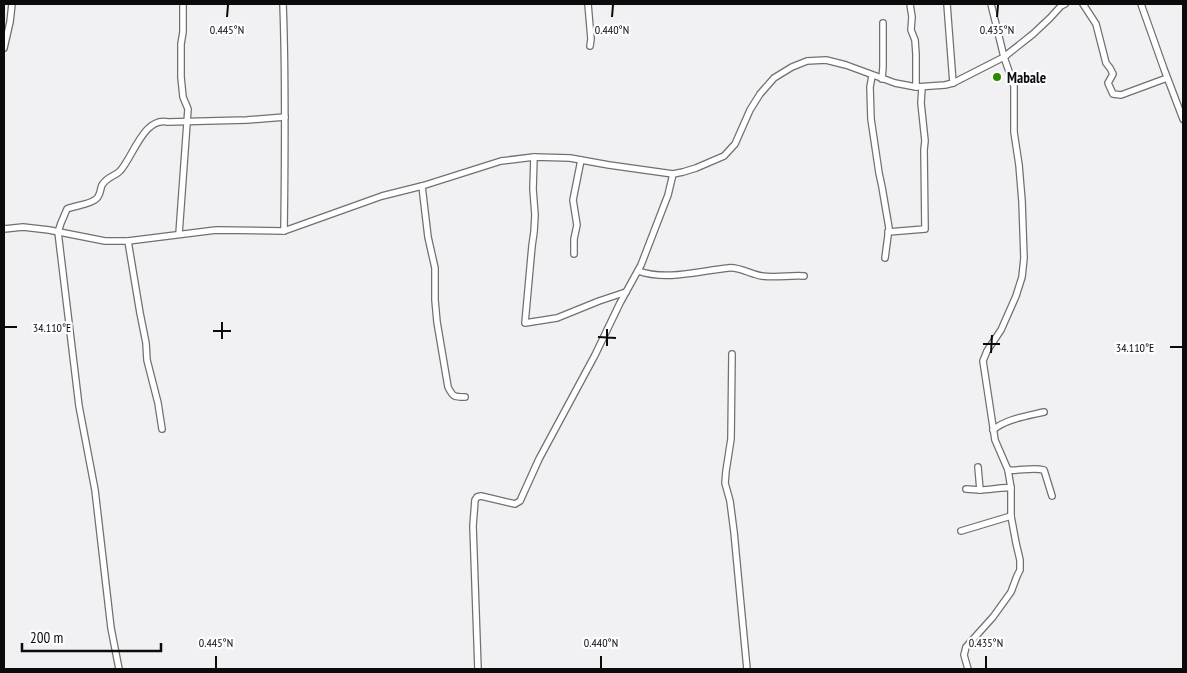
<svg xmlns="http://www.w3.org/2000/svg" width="1187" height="673" font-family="'PT Sans Narrow',sans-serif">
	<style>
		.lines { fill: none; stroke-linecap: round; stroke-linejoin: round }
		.minor-casing { stroke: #706f71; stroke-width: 8 }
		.minor { stroke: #fff; stroke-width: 5.5 }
		.ticks { fill: none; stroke: #0c0b0c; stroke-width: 2 }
		.poi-dot { fill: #288b00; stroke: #fefdff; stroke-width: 2 }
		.labels { text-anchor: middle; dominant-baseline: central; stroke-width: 4.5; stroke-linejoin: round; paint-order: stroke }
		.poi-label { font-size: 15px; font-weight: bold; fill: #0c0b0c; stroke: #fefdff; text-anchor: start }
		.ticks-label { font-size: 12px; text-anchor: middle; fill: #0c0b0c; stroke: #fefdff; stroke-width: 4.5; stroke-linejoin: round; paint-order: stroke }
	</style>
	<rect width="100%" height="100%" fill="#f1f0f3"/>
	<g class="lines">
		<g class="minor-casing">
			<g id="minor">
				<path d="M283 4C286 80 285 155 284 231"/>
				<polyline points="588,4 591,39 590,46"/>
				<polyline points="910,4 912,17 911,30 915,40 916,54 916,87"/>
				<polyline points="947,4 953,83"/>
				<polyline points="1083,4 1096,24 1106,63 1110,68 1113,74 1108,83 1113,94 1121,95 1167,78"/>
				<polyline points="1141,4 1164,69 1183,119"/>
				<polyline points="4,48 10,22 12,4"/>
				<polyline points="872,76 870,87 871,119 879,173 882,187 889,228 885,258"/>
				<polyline points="882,79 883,67 883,23"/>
				<polyline points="534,157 533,189 535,215 534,232 532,246 525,323 557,318 599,301 626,292"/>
				<path d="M422 186 428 237 435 268V300L437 322 448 387C453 397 454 397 465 397"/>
				<polyline points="4,229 23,227 49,230 105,241 128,241 216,230 284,231 382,196 422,186 501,161 534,157 570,158 609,165 673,174 683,172 696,168 724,156 735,144 750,110 760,94 774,78 792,67 807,61 826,60 846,65 895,83 916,87 945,85 953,83 1004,57 1033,34 1050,18 1061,6 1065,4"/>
				<polyline points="888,232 925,229 924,150 925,141 921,103 922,87"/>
				<polyline points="179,234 188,109 183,97 181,77 181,44 183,32 183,4"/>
				<polyline points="128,241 140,313 146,343 147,360 158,403 162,429"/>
				<polyline points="574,254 574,239 577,225 573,200 581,160"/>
				<path d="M638 271C667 281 699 271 728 268 738 266 752 275 762 276 776 278 790 275 804 276"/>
				<polyline points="732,354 731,439 726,471 725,483 730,501 734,532 747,669"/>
				<path d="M993 430C1006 419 1027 416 1044 412"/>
				<path d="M978 467 980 490C991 490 1000 487 1011 488"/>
				<path d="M1008 470C1020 471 1033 467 1044 470L1052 496"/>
				<polyline points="966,489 980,490"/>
				<polyline points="961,531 1011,516"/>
				<path d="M119 669 111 628 95 490 79 406 58 232 61 223 67 209C76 205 89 205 96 199 101 195 100 189 102 185 108 176 114 177 120 171 133 157 144 116 168 122L247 120 285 117"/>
				<polyline points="478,669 473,526 475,500 477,497 481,496 515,504 520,501 539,459 595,355 620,303 641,265 668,195 673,174"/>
				<polyline points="968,669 964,655 966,647 993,617 1011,592 1017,576 1020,570 1020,560 1016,543 1011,516 1011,488 1008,470 995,440 983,361 987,351 1001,330 1016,296 1022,277 1024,258 1022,201 1019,165 1014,132 1014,86 1004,57 991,4"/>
			</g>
		</g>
		<use href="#minor" class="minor"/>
	</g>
	<path class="ticks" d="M227 17 228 5M612 17 613 5M997 17 998 5M5 327H17M213 331H231M598 337 616 338M222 339V322M983 344H1000M607 346V329M1170 347H1182M991 353 992 335M216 668V656M601 668V656M986 668V656"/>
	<circle class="poi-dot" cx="997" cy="77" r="5"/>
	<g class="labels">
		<g class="poi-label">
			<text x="1007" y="77">Mabale</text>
		</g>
	</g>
	<g class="ticks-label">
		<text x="227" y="34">0.445°N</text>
		<text x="612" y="34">0.440°N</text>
		<text x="997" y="34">0.435°N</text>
		<text x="52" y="332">34.110°E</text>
		<text x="1135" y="352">34.110°E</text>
		<text x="216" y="647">0.445°N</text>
		<text x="601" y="647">0.440°N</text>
		<text x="986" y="647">0.435°N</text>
	</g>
	<rect width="1187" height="673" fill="none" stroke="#0c0b0c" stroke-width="10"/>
	<path d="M22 643v8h139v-8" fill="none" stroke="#0c0b0c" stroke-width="2.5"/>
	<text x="30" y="643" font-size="15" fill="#0c0b0c" stroke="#fefdff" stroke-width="4" paint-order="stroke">200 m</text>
</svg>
